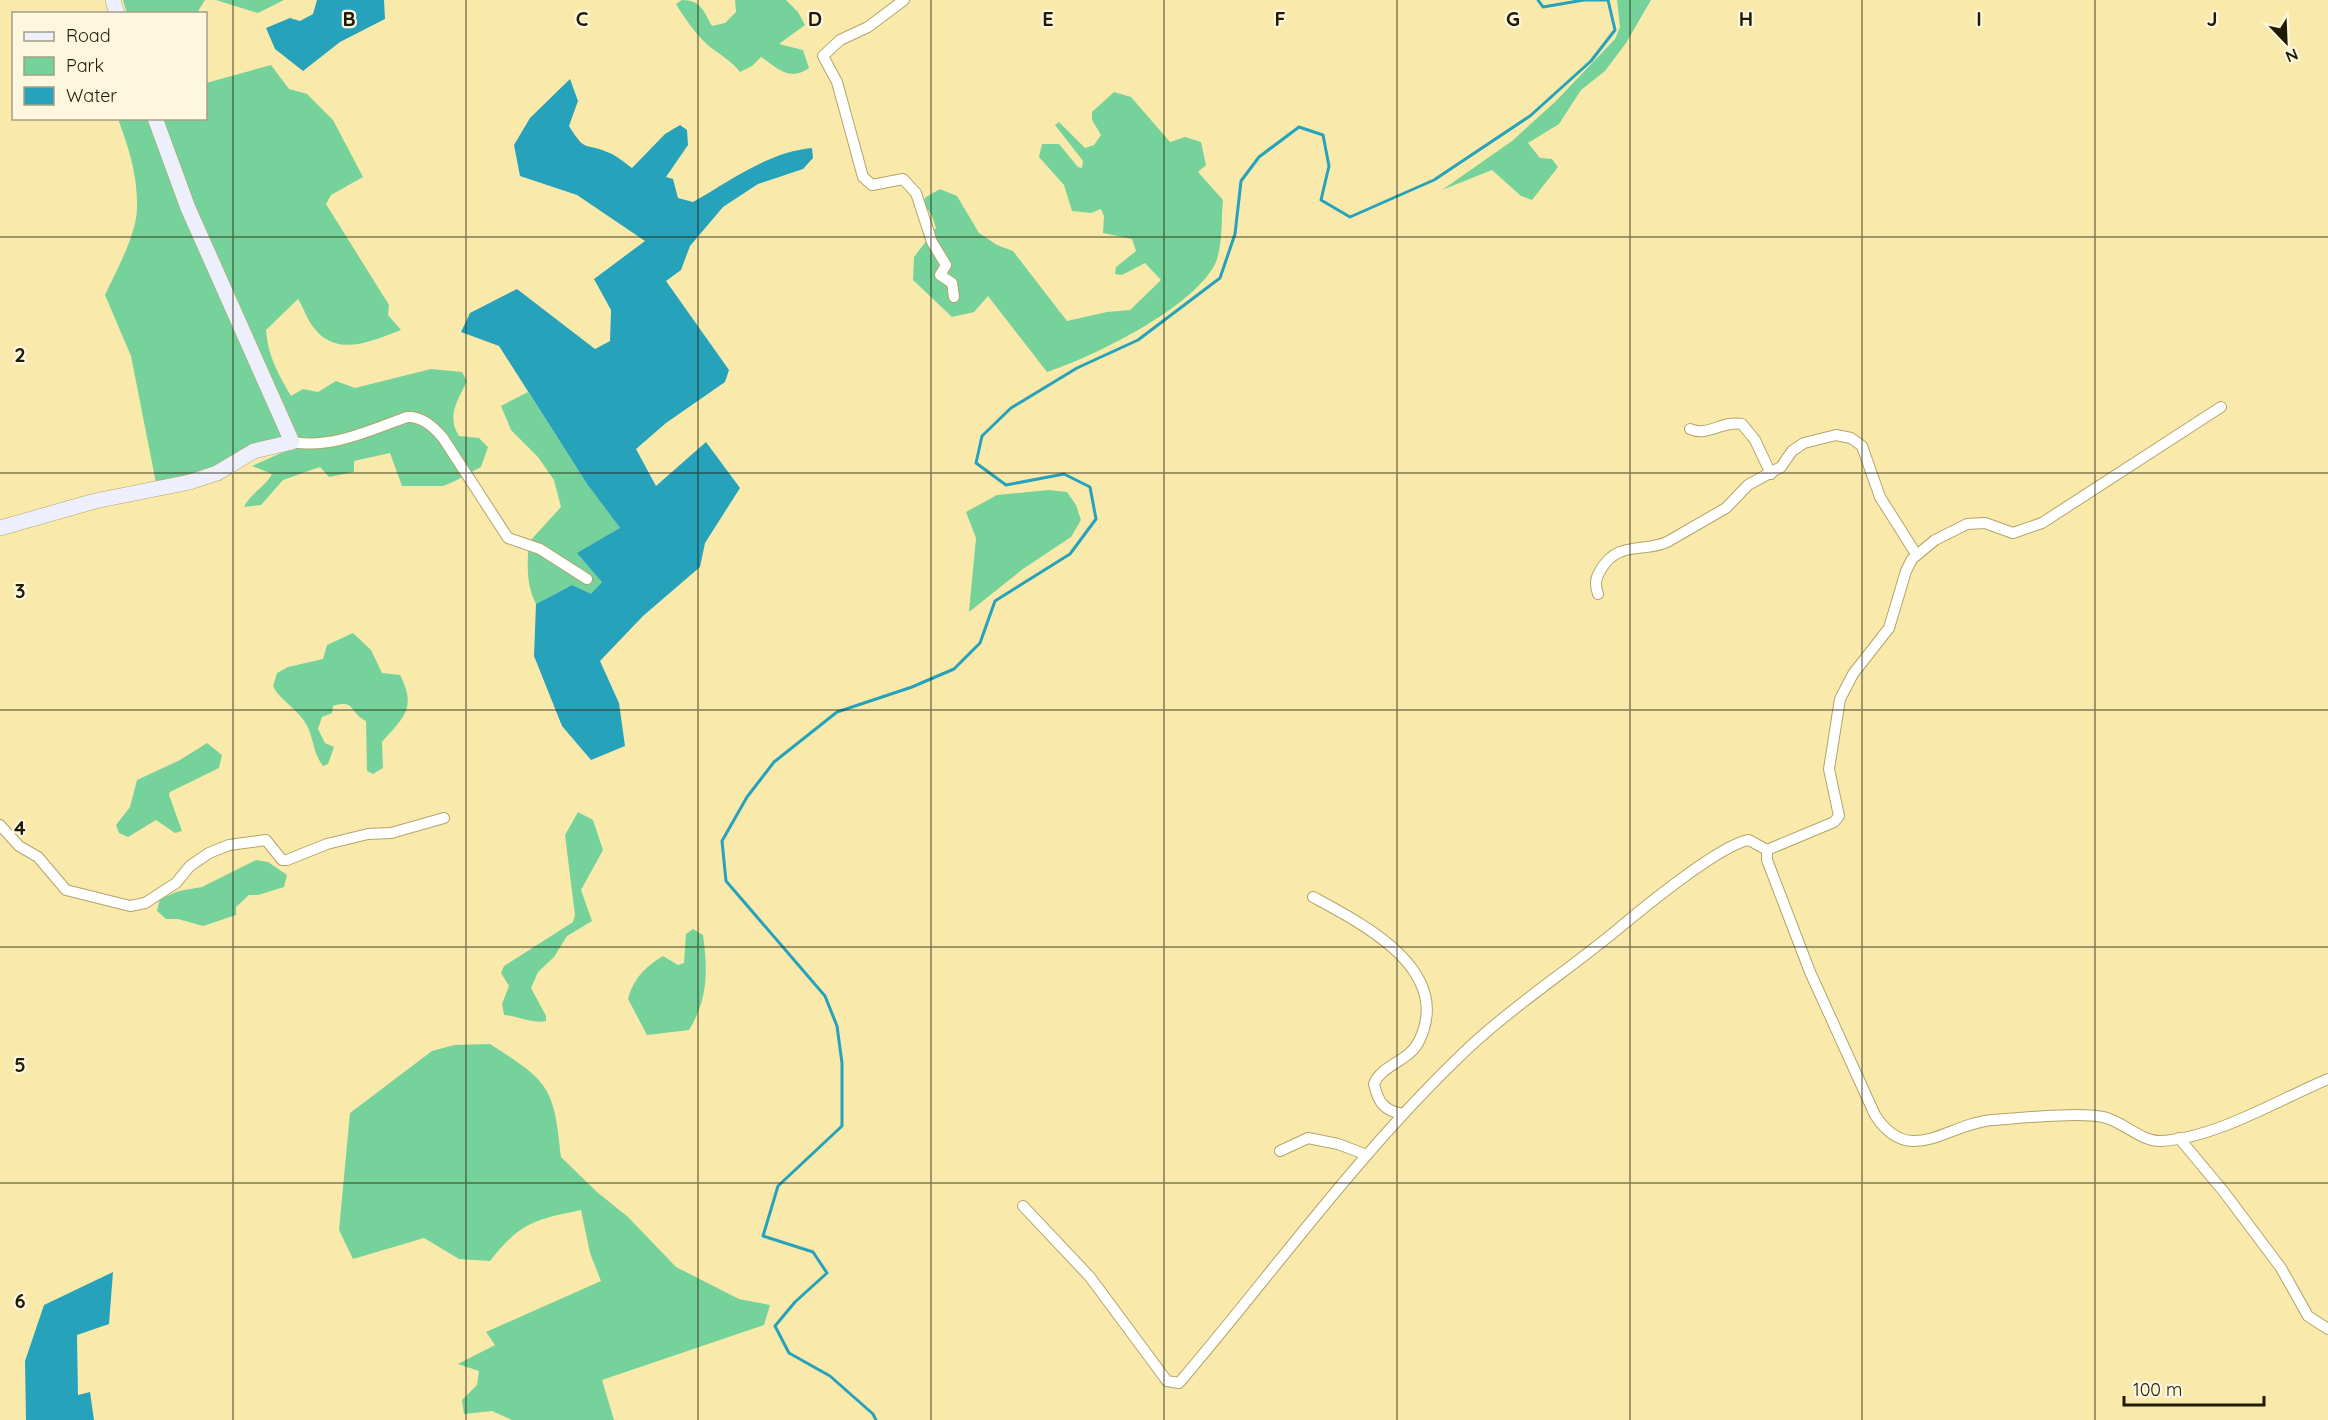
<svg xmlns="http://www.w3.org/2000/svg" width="2328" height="1420" font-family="Quicksand,sans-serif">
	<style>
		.green { fill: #75d29a }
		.water { fill: #27a2bb }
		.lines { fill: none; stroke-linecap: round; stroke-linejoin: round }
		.stream { stroke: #27a2bb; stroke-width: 3 }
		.street-casing { stroke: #b3a468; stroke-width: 12 }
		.secondary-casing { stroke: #b3a468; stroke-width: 16 }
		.street { stroke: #fff; stroke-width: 10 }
		.secondary { stroke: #edf0fc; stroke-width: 15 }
		.grid { fill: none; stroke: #211b03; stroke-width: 1.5; stroke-opacity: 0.55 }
		.grid-label { font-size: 20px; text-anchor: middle; font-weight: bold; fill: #211b03; stroke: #fdf7df; stroke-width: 4.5; stroke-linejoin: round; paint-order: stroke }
	</style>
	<rect width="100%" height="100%" fill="#f9eaac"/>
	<g class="green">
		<polygon points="123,0 205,0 197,13 127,14"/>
		<polygon points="216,0 284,0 258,13"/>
		<path d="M682 0C701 0 704 12 712 26L725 23 736 12 735 0H786L798 12 805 25 779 44 803 50 809 68C789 82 778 68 761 57L752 66 740 72C731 61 721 55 710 47 697 36 685 19 676 4Z"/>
		<polygon points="1617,0 1651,0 1626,43 1605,71 1581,90 1559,124 1528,143 1540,158 1552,159 1558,167 1532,200 1521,196 1492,170 1442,190 1512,141 1556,101 1615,39 1620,27"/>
		<path d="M271 65 289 89 307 94 333 120 363 177 331 195 326 204 389 305 388 315 401 330C372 341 337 358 314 328 307 320 304 308 298 299L266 330C268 356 278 374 291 396L303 389 318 392 336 381 355 388 431 369 462 372 467 381C458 400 446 416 459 436L479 438 488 447 481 467 453 482 443 486H402L390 453 354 461V472L329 477 320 467 283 480 261 505 244 507C250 494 265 487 272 474L252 466 288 450 297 434 198 221 163 119 206 118V83Z"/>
		<path d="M1114 92 1131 97 1170 142 1185 137 1201 142 1206 165 1198 172 1223 200C1221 219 1223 247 1215 264 1193 308 1093 357 1047 372L988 296 974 312 952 317 913 280 914 257 936 228 932 216 923 202 926 197 940 189 957 196 979 233 997 245 1013 251 1067 321 1107 312 1130 310 1161 280 1145 263 1122 275 1115 274 1116 267 1136 251 1132 239 1103 233 1104 216 1101 209 1091 213 1072 211 1064 185 1039 157 1042 144H1059L1078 167 1082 168 1083 161 1055 125 1059 122 1085 148 1094 145 1101 135 1092 120V112Z"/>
		<path d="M118 119H150L284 439 215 467 156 483 131 356 105 295C116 271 136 236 137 209 138 177 129 148 118 119Z"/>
		<path d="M528 392 587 484 620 528 602 582 591 595 572 585 536 604C526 585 527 562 529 542L561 507 554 480 538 457 511 430 501 406Z"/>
		<polygon points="1049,490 1067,492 1076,505 1081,520 1071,537 1023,569 969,612 976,538 966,512 997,495"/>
		<path d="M353 633 371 650 382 673 400 675C417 708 404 717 382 742L383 768 373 774 367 771 366 721C349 713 356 699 333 706L332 713 322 717 318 729 325 743 334 747 328 764 323 766C314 754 314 743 309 730 301 710 280 701 273 686L277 673 288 667 323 659 327 645Z"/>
		<polygon points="207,743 222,755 219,768 170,792 169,795 182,831 175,833 156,820 128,837 119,833 116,825 130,807 137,780 180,760"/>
		<path d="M578 812 593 820 603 850 581 890 592 921 567 936 554 957 538 972 531 988 546 1016V1021C533 1024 518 1016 504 1015L502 1004 509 986 501 973 504 966 573 922 575 915 565 835Z"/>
		<polygon points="256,860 268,862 287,875 284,887 258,895 249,895 236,907 236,915 203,926 178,919 166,919 157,911 160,899 179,891 202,887"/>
		<path d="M693 929 703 935C708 971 708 999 689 1030L647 1035 628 999C634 978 645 967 663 956L678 965 684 963 686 934Z"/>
		<path d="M490 1044C549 1082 554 1086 561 1157L597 1192 628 1217 676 1267 739 1299 770 1305 764 1325 602 1380 614 1420H512L492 1411 464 1414 462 1400 477 1385 479 1371 458 1364 495 1345 486 1332 601 1281 590 1253 581 1210C534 1220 521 1222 490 1261L459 1259 424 1238 353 1259 339 1230 350 1113 432 1051 454 1045Z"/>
	</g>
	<g class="water">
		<polygon points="317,0 384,0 385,19 340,42 303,71 275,49 266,28 290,18 300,21 313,14"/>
		<path d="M570 79 578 101 569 126C586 153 583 142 607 152 616 155 625 163 632 168L665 134 680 125 687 130 688 145 666 177 673 179 678 198 693 202C730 181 768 152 812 148L813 158 803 169 758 184 723 207 690 246 681 270 666 281 729 370 725 382 666 423 636 449 656 486 706 442 740 488 705 543 700 567 643 616 600 661 619 703 625 746 591 760 562 726 534 656 536 604 572 585 591 594 602 582 577 553 620 528 587 484 499 346 461 332 470 313 517 289 595 349 610 341 611 310 594 279 645 241 577 195 520 176 514 145 530 118Z"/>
		<polygon points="113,1272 109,1324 77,1335 78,1395 90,1392 94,1420 26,1420 25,1361 44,1305"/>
	</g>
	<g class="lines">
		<polyline class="stream" points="876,1420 873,1414 830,1376 789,1353 775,1326 795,1302 827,1273 813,1252 763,1236 778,1186 842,1126 842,1063 837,1026 825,996 726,881 722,841 747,797 774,762 837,712 912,687 954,669 980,643 995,601 1070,554 1096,519 1090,487 1064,474 1006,485 976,463 982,436 1011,408 1077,368 1138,340 1220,278 1235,234 1241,181 1259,157 1299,127 1323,135 1329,166 1321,200 1350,217 1434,180 1530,116 1591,61 1615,30 1608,0 1584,0 1543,7 1538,0"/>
		<g class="street-casing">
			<g id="street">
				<polyline points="904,0 868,27 840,40 823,56 837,82 863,177 872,185 903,179 916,193 932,242 946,265 940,275 952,283 954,297"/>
				<path d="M1690 429C1708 437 1723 420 1742 424L1755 440 1771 474"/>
				<path d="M292 442C332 449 370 430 407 417 422 416 434 427 443 438L508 538 540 549 587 579"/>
				<path d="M1598 594C1595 585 1595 579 1600 571 1617 540 1643 553 1667 542L1726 508 1748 485 1781 467 1792 451 1804 443 1836 435 1851 438 1862 446 1880 497 1916 554"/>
				<polyline points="0,825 19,846 38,857 66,890 130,906 145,903 176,883 190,866 209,853 229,845 266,840 282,860 287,860 327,844 368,834 391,833 444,818"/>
				<path d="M1767 850V860L1810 972 1875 1115C1910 1169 1947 1123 1993 1120 2021 1118 2078 1112 2103 1117 2123 1121 2141 1142 2161 1141 2216 1138 2278 1100 2328 1079"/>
				<path d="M1313 897C1363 924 1454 970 1419 1041 1409 1062 1382 1064 1374 1084 1378 1102 1384 1111 1403 1114"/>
				<polyline points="2179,1138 2224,1192 2281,1268 2308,1316 2328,1329"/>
				<polyline points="1280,1151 1308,1138 1338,1144 1367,1155"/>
				<path d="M1023 1206 1090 1277 1167 1381 1179 1383C1271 1275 1354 1159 1456 1060 1505 1011 1565 973 1618 929 1643 908 1721 844 1749 840L1767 850 1834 822 1839 816 1829 769 1840 699 1853 674 1889 628 1906 571 1912 559 1935 540 1967 524 1985 523 2013 533 2042 523 2221 407"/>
			</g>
		</g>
		<g class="secondary-casing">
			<g id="secondary">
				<polyline points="113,0 117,14"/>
				<polyline points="0,528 95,501 190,482 217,473 254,451 292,442 188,208 155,118"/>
			</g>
		</g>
		<use href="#street" class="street"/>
		<use href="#secondary" class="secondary"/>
	</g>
	<path class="grid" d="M233 0V1420M466 0V1420M698 0V1420M931 0V1420M1164 0V1420M1397 0V1420M1630 0V1420M1862 0V1420M2095 0V1420M0 237H2328M0 473H2328M0 710H2328M0 947H2328M0 1183H2328"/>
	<g class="grid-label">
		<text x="349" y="26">B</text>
		<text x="582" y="26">C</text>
		<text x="815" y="26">D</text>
		<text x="1048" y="26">E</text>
		<text x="1280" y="26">F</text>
		<text x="1513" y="26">G</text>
		<text x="1746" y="26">H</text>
		<text x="1979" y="26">I</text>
		<text x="2212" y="26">J</text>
		<text x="20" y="362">2</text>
		<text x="20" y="598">3</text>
		<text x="20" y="835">4</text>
		<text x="20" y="1072">5</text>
		<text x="20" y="1308">6</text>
	</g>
	<rect x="12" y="12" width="195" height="108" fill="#fdf7df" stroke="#a59f87" stroke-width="1.5"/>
	<rect x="24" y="32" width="30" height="9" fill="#edf0fc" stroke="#a59f87" stroke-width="1.5"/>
	<text x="66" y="42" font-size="18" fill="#211b03">Road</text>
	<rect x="24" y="57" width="30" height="18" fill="#75d29a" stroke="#a59f87" stroke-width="1.5"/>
	<text x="66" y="72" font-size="18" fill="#211b03">Park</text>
	<rect x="24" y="87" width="30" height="18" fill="#27a2bb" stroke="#a59f87" stroke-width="1.5"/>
	<text x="66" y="102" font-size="18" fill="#211b03">Water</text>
	<g transform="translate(2286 42) rotate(157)" stroke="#fdf7df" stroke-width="4.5" paint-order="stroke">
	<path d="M0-4.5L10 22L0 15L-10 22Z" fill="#211b03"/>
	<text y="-9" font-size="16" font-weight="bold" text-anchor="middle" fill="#211b03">N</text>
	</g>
	<path d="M2124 1396v9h140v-9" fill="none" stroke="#211b03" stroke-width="3"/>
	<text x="2133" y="1396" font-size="18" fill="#211b03" stroke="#fdf7df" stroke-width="4.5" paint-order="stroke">100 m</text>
</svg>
